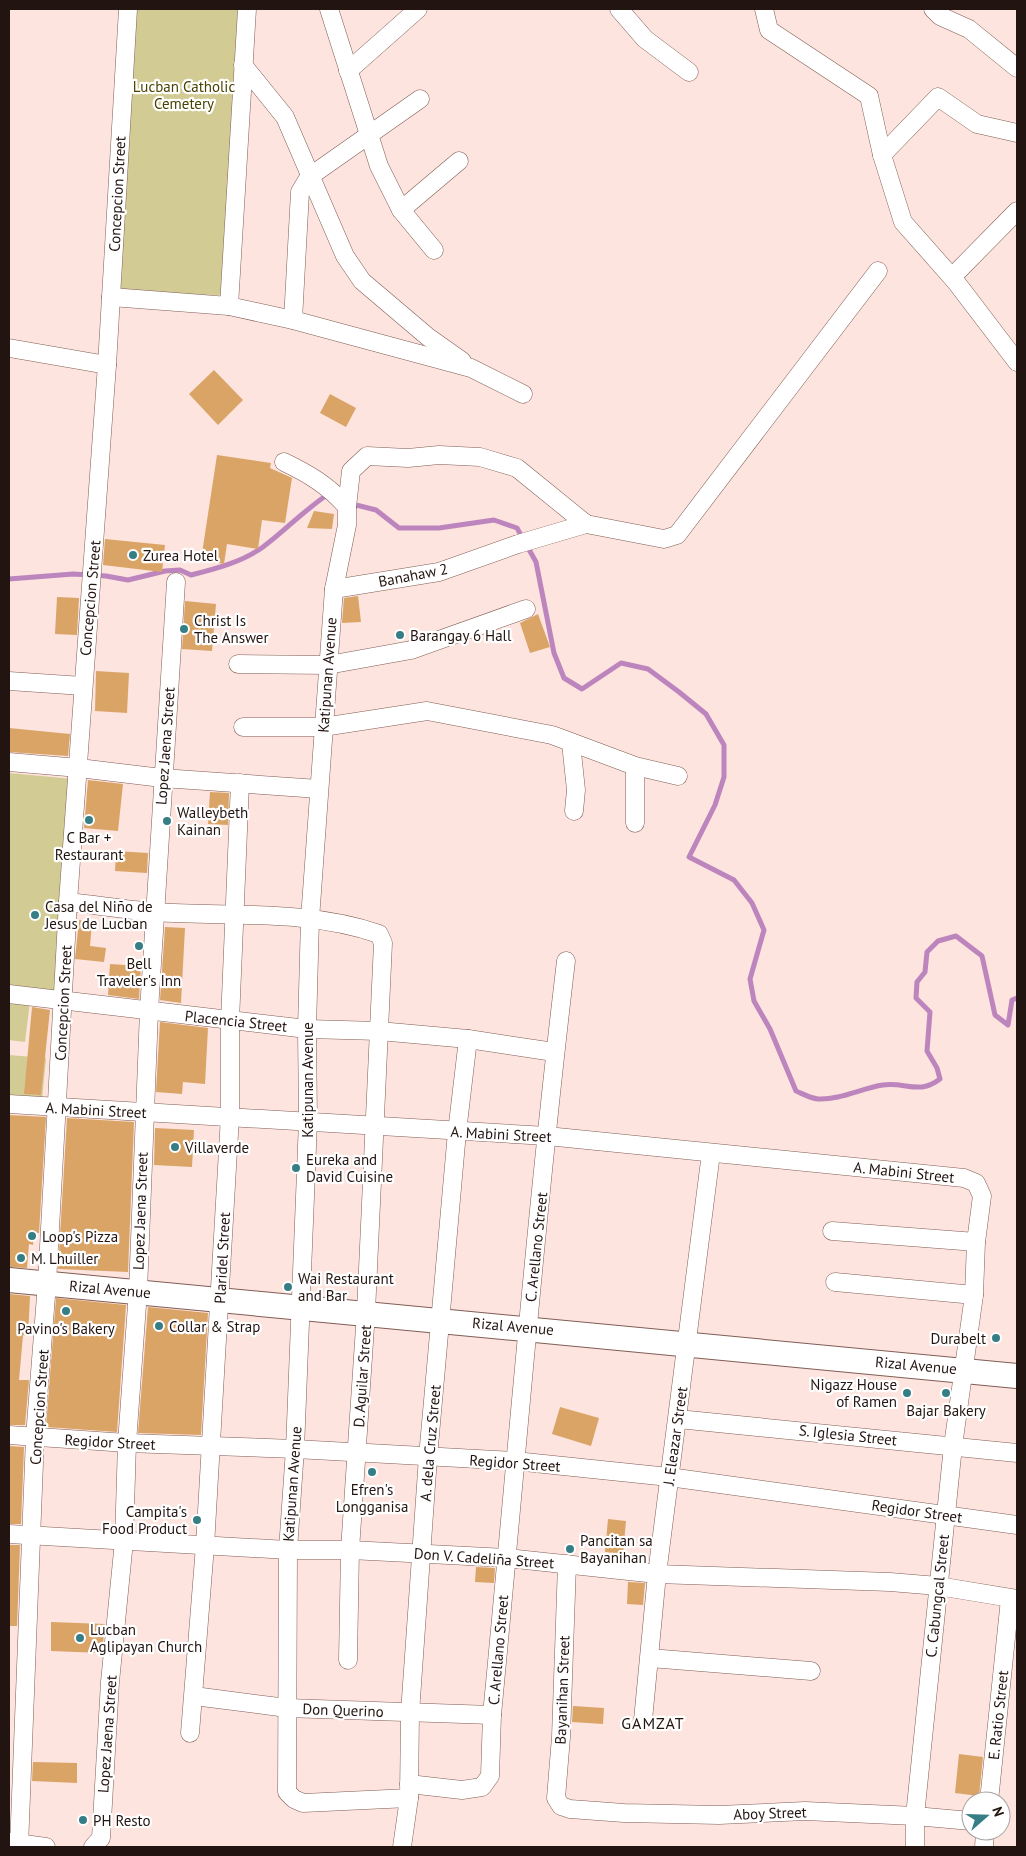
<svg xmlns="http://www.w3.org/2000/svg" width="1026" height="1856" font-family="'PT Sans',sans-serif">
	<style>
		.green { fill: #d2cc94 }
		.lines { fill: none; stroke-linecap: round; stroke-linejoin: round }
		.stream { stroke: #bd85bd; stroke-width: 5 }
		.building { fill: #daa467 }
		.street-casing { stroke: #805d54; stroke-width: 19 }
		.secondary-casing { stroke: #805d54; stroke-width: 26 }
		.street { stroke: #fff; stroke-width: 18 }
		.secondary { stroke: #fff; stroke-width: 24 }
		.poi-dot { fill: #367e85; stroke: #fff; stroke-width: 2 }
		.labels { text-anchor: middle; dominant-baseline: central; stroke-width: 4.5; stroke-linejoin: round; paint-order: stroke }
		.park-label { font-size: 15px; fill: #494200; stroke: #fff }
		.street-label { font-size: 15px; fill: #221411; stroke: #fff }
		.poi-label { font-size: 15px; fill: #221411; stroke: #fff; text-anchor: start }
		.neighbourhood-label { font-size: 16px; letter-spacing: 1px; fill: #221411; stroke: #fff }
	</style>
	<rect width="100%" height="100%" fill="#fde4de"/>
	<g class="green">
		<polygon points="135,9 244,9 225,295 117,294"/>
		<polygon points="9,773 73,779 57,994 9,988"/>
		<polygon points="9,1000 30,1002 25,1042 9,1040"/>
		<polygon points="9,1055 46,1058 42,1100 9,1097"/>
	</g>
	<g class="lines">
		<g class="stream">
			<path d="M352 504 376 510 399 528H439L494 520 517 528 536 562 554 653 564 678 582 689 621 663 648 669 679 692 706 714 724 745V777L715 805 689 857 734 880 752 903 764 930 750 979 754 1001 770 1029 796 1091C803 1094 810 1098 818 1099 840 1100 862 1088 883 1085 907 1082 919 1095 940 1079L937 1068 927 1051 930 1012 916 998 917 982 925 972 927 952 938 941 956 936 982 956 995 1015 1008 1025 1012 1000 1017 998"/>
			<path d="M9 579 73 574 106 576 128 580 165 571 180 570 191 575C215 569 242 562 263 547 286 530 305 509 330 493"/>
		</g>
	</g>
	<g class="building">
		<polygon points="214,370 243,400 218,425 189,394"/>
		<polygon points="330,394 356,408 346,427 320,413"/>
		<polygon points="217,455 271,463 270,468 292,478 285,523 262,520 258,549 227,544 224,564 201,560"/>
		<polygon points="314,511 334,514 332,529 307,528"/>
		<polygon points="105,539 165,545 162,572 103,565"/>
		<polygon points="358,596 361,622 342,623 344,598"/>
		<polygon points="57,597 79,598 77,635 55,634"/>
		<polygon points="185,601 216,604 212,651 182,649"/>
		<polygon points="538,614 550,647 530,653 520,623"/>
		<polygon points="96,671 129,673 127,713 95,711"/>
		<polygon points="9,728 70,734 68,756 9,752"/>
		<polygon points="88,780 123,784 118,831 84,828"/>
		<polygon points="210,792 229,793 228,825 208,824"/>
		<polygon points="116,851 148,853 147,873 115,871"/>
		<polygon points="79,920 92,922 90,946 106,948 104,962 75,959"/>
		<polygon points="165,927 185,928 181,1003 160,1000"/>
		<polygon points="110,964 141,966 139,999 108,995"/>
		<polygon points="32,1007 50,1010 41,1095 24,1094"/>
		<polygon points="160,1022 208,1028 205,1084 183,1082 182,1094 156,1092"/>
		<polygon points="9,1115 46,1117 39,1233 34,1233 33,1245 29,1244 27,1268 9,1267"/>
		<polygon points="67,1118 134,1122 128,1272 58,1269"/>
		<polygon points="155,1128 194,1130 192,1167 154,1165"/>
		<polygon points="9,1294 30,1296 28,1336 23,1335 19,1380 29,1380 25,1425 9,1425"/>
		<polygon points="56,1298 126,1305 117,1432 46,1427"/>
		<polygon points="148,1307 208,1313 201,1435 138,1433"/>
		<polygon points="560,1407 599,1418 591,1446 552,1434"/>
		<polygon points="9,1446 24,1447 21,1524 9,1524"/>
		<polygon points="608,1519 626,1521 623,1554 605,1552"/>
		<polygon points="9,1545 20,1545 17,1626 9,1626"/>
		<polygon points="476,1567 495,1568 494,1583 475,1582"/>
		<polygon points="628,1582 645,1583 643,1605 627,1604"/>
		<polygon points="51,1622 105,1624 102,1653 51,1651"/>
		<polygon points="573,1706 604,1708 603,1724 572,1722"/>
		<polygon points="959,1754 983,1757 979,1796 955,1793"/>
		<polygon points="33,1762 77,1763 77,1783 32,1781"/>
	</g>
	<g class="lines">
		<g class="street-casing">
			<g id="street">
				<polyline points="329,9 379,166 401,210 434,250"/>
				<polyline points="619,9 645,39 689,72"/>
				<polyline points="764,9 769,30 869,96 882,155 903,222 956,282 1017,362"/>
				<polyline points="933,9 940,16 969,29 1017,68"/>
				<polyline points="243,65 285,117 345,256 362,281 428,337 462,361"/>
				<polyline points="348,71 418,9"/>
				<polyline points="882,155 938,97 977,124 1017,133"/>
				<polyline points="401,210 459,161"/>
				<polyline points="952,277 1017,211"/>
				<polyline points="111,297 229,306 293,320 471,368 523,394"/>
				<polyline points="229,306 247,9"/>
				<polyline points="293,320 300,192 309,177 420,99"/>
				<polyline points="9,348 107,365"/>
				<path d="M284 462C309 474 329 486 347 507V525L334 589 310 919 307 1029 308 1121 295 1449 288 1550 287 1792 294 1799 303 1803 409 1798"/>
				<polyline points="347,507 351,471 367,456 408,458 439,455 480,457 517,468 586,524"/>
				<polyline points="334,589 439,572 518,544 586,524 664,539 677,535 878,271"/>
				<polyline points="238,664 328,665 411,650 526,609"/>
				<polyline points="9,681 83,686"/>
				<polyline points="243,727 323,727 427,711 552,735 635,766 678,776"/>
				<polyline points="571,743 576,790 574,811"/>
				<polyline points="9,762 79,768 162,778 319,789"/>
				<polyline points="635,823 635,766"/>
				<path d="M68 902C97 905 126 910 155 912 229 917 308 909 379 934L383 943 366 1312 350 1550 348 1660"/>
				<polyline points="9,994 307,1029 379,1031 468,1039 554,1052"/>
				<polyline points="9,1104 547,1136 964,1178 976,1183 982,1196 976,1242 974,1295 953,1446 915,1816 915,1847"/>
				<polyline points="832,1231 976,1242"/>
				<polyline points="835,1282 974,1295"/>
				<polyline points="678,1419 1017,1453"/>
				<polyline points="9,1435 127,1443 295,1449 515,1461 669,1477 1017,1525"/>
				<polyline points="9,1534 288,1550 350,1550 507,1558 657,1574 890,1582 938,1586 1017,1599"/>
				<polyline points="567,1564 561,1737 556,1798 561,1806 570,1809 624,1813 719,1815 805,1811 915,1816 971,1821"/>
				<polyline points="650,1658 811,1671"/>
				<polyline points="194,1696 287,1708 492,1715"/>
				<polyline points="643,1720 657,1574 711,1153"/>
				<polyline points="190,1733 205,1546 230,1116 230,1021 240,783"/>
				<path d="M409 1784 462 1790 482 1787 490 1776 492 1715C516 1464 536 1212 566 961"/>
				<polyline points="989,1801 1010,1599"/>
				<polyline points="9,1842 46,1847"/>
				<polyline points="19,1847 35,1437 47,1283 68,902 107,365 128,9"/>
				<polyline points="93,1847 101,1838 110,1682 124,1541 127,1443 138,1291 149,1011 176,582"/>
				<polyline points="402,1847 409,1798 410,1713 428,1457 457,1132 468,1039"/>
				<polyline points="984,1847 985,1831"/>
			</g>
		</g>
		<g class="secondary-casing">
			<polyline id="secondary" points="9,1280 1017,1376"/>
		</g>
		<use href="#street" class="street"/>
		<use href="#secondary" class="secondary"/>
	</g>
	<g class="poi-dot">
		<circle cx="133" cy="555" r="5"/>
		<circle cx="184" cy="629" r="5"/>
		<circle cx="400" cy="635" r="5"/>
		<circle cx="89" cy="820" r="5"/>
		<circle cx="167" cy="821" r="5"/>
		<circle cx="35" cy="915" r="5"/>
		<circle cx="139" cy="946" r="5"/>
		<circle cx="175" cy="1147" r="5"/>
		<circle cx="296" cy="1168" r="5"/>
		<circle cx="32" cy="1236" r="5"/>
		<circle cx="21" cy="1258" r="5"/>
		<circle cx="288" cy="1287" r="5"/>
		<circle cx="66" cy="1311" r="5"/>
		<circle cx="159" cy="1326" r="5"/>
		<circle cx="996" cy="1338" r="5"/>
		<circle cx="907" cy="1393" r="5"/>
		<circle cx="946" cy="1393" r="5"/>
		<circle cx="372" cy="1472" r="5"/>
		<circle cx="197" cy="1520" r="5"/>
		<circle cx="570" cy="1549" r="5"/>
		<circle cx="80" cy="1638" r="5"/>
		<circle cx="83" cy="1820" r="5"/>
	</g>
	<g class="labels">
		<g class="park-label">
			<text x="184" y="86">Lucban Catholic<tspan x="184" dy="17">Cemetery</tspan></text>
		</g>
		<g class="street-label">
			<text transform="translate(117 194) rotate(-87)">Concepcion Street</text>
			<text transform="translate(413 575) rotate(-11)">Banahaw 2</text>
			<text transform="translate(90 598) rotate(-85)">Concepcion Street</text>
			<text transform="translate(327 675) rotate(-86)">Katipunan Avenue</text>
			<text transform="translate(165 746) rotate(-86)">Lopez Jaena Street</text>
			<text transform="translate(63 1003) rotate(-87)">Concepcion Street</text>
			<text transform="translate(236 1021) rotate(6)">Placencia Street</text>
			<text transform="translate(307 1080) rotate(-90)">Katipunan Avenue</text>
			<text transform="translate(96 1110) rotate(3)">A. Mabini Street</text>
			<text transform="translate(501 1134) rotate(3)">A. Mabini Street</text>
			<text transform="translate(904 1172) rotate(6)">A. Mabini Street</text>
			<text transform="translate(140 1211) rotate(-88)">Lopez Jaena Street</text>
			<text transform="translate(536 1247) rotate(-84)">C. Arellano Street</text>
			<text transform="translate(222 1258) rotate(-87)">Plaridel Street</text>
			<text transform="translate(110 1289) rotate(5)">Rizal Avenue</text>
			<text transform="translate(513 1326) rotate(5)">Rizal Avenue</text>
			<text transform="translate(916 1365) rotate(5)">Rizal Avenue</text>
			<text transform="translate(362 1376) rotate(-86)">D. Aguilar Street</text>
			<text transform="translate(39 1407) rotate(-86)">Concepcion Street</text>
			<text transform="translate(848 1435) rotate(6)">S. Iglesia Street</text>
			<text transform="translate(675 1436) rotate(-82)">J. Eleazar Street</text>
			<text transform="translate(110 1442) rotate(3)">Regidor Street</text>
			<text transform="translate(430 1443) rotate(-85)">A. dela Cruz Street</text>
			<text transform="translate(515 1463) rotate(4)">Regidor Street</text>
			<text transform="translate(292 1484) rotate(-86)">Katipunan Avenue</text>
			<text transform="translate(917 1511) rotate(8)">Regidor Street</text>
			<text transform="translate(484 1558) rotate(4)">Don V. Cadeliña Street</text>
			<text transform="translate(937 1596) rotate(-84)">C. Cabungcal Street</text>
			<text transform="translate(498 1650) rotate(-85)">C. Arellano Street</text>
			<text transform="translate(562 1690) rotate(-88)">Bayanihan Street</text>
			<text transform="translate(343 1710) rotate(2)">Don Querino</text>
			<text transform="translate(998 1715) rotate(-84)">E. Ratio Street</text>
			<text transform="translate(107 1734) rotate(-86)">Lopez Jaena Street</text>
			<text transform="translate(770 1813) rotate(-2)">Aboy Street</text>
		</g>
		<g class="poi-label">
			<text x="143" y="555">Zurea Hotel</text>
			<text x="194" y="620">Christ Is<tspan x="194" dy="17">The Answer</tspan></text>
			<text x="410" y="635">Barangay 6 Hall</text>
			<text x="177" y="812">Walleybeth<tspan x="177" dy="17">Kainan</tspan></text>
			<text x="89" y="837" text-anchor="middle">C Bar +<tspan x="89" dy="17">Restaurant</tspan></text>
			<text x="45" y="906">Casa del Niño de<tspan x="45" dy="17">Jesus de Lucban</tspan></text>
			<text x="139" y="963" text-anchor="middle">Bell<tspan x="139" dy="17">Traveler's Inn</tspan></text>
			<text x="185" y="1147">Villaverde</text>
			<text x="306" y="1159">Eureka and<tspan x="306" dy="17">David Cuisine</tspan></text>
			<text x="42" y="1236">Loop's Pizza</text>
			<text x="31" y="1258">M. Lhuiller</text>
			<text x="298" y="1278">Wai Restaurant<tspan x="298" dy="17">and Bar</tspan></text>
			<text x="169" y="1326">Collar &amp; Strap</text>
			<text x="66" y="1328" text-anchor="middle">Pavino's Bakery</text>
			<text x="986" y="1338" text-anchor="end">Durabelt</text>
			<text x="897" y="1384" text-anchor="end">Nigazz House<tspan x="897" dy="17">of Ramen</tspan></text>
			<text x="946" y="1410" text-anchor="middle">Bajar Bakery</text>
			<text x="372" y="1489" text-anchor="middle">Efren's<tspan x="372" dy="17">Longganisa</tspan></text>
			<text x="187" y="1511" text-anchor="end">Campita's<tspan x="187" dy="17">Food Product</tspan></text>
			<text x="580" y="1540">Pancitan sa<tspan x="580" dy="17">Bayanihan</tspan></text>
			<text x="90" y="1629">Lucban<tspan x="90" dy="17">Aglipayan Church</tspan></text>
			<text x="93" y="1820">PH Resto</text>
		</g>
		<g class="neighbourhood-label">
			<text x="653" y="1723">GAMZAT</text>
		</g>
	</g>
	<rect width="1026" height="1856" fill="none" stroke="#221411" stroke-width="20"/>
	<g transform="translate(986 1816) rotate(70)"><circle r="24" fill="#ffffff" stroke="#a7a1a0"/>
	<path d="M0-4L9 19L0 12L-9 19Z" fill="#367e85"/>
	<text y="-8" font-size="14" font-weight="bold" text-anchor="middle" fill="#221411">N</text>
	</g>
</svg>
